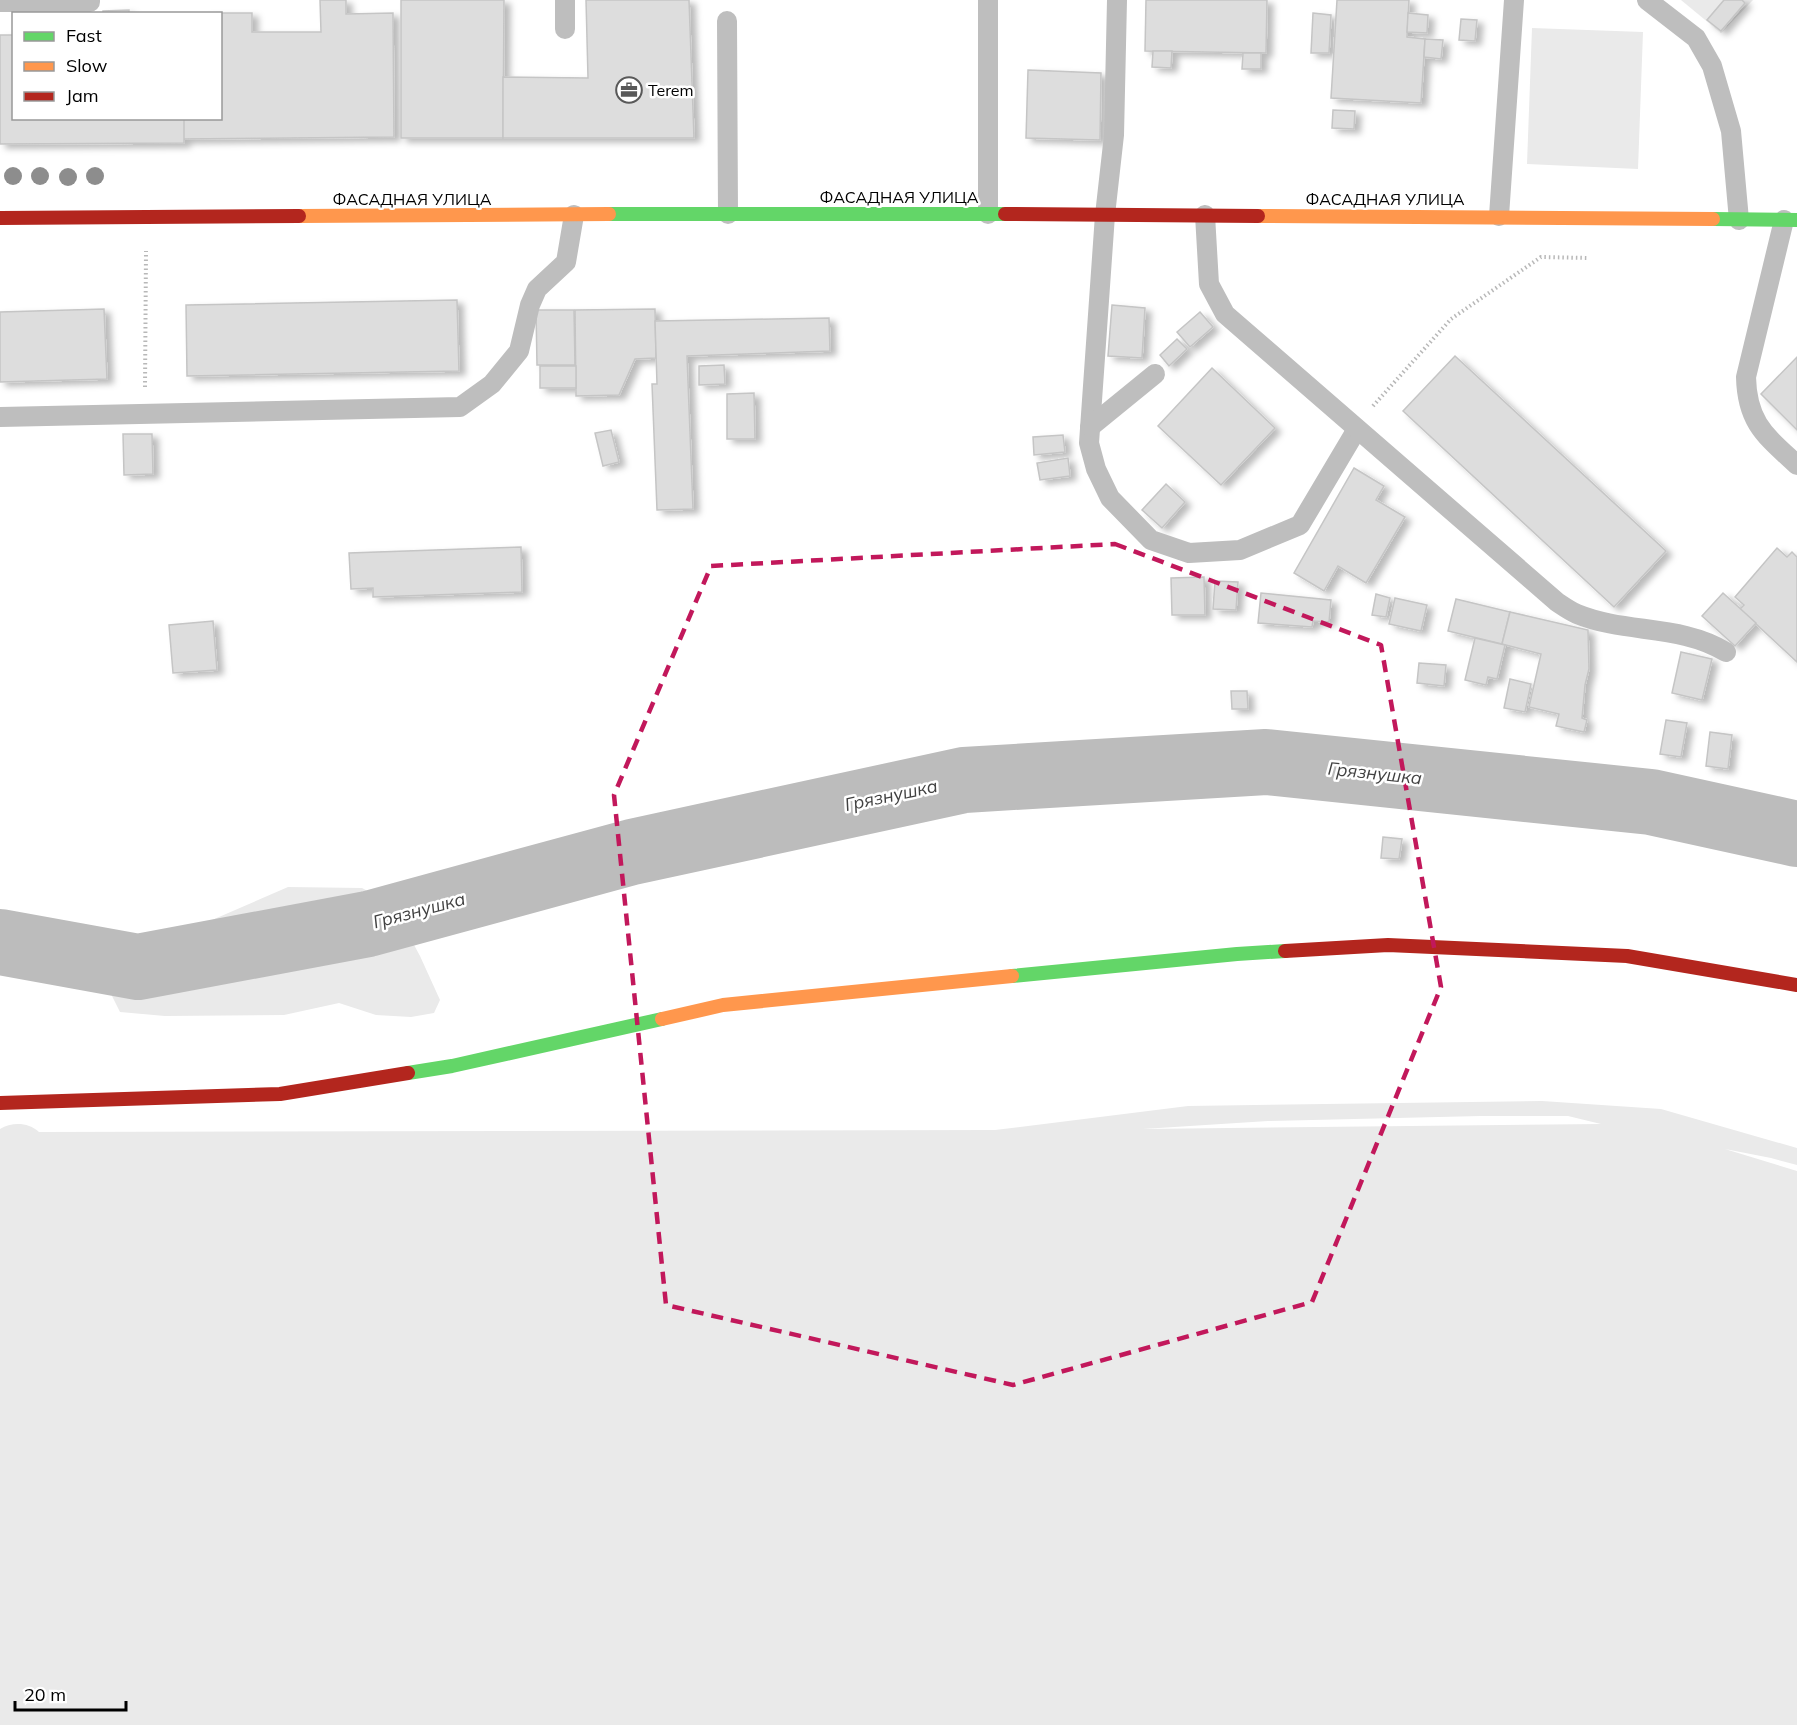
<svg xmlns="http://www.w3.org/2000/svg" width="1797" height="1725" font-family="Mulish,sans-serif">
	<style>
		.green { fill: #eaeaea; fill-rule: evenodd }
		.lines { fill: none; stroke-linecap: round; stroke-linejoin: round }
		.river { stroke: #bcbcbc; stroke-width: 66 }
		.building { fill: #ddd; stroke: #c5c5c5; stroke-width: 1.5; filter: url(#shadow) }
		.path { stroke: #b8b8b8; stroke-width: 4; stroke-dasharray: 1.5 3; stroke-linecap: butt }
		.lane { stroke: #bebebe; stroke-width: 20 }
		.fast { stroke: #63d668; stroke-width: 14 }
		.slow { stroke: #ff974d; stroke-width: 14 }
		.jam { stroke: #b3261e; stroke-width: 14 }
		.tree { fill: #8d8d8d }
		.marked { fill: none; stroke: #c2185b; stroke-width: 4.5; stroke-dasharray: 12 8; stroke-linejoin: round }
		.labels { text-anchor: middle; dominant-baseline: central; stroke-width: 5; stroke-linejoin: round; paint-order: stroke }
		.poi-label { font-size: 16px; fill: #000; stroke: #fff; text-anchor: start }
		.street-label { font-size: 16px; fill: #000; stroke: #fff }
		.water-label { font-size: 18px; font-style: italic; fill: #414141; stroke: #fff }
	</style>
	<defs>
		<filter id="shadow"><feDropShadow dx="6" dy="4" stdDeviation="3" flood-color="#0004"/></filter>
	</defs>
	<rect width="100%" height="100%" fill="#fff"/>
	<g class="green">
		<polygon points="1681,0 1753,0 1721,33"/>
		<polygon points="1532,28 1643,32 1638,169 1527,164"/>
		<polygon points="288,887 362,888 392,904 420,956 440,1000 434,1013 411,1017 376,1015 339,1003 284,1015 165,1016 120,1012 106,984 212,920"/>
		<path d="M1542 1101 1661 1109 1797 1148V1165L1771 1158 1725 1149 1797 1171V1725H0V1129C12 1122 28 1122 39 1132L995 1130 1188 1106ZM1481 1116H1568L1601 1124 1143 1129 1268 1121Z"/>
	</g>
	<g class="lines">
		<polyline class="river" points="0,942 138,967 368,924 632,852 964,780 1266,762 1651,802 1797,834"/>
	</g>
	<g class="building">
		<polygon points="320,0 346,0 346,14 393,13 394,137 182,139 182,118 220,118 220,14 205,13 252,13 252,32 321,32"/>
		<polygon points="401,0 504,0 503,138 401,138"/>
		<polygon points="586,0 689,0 694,138 503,138 503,77 588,78"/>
		<polygon points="1146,0 1267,0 1266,53 1145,51"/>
		<polygon points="1337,0 1409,0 1407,37 1425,39 1421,103 1331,98"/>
		<polygon points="1724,0 1742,0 1745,3 1721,31 1707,20"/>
		<polygon points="129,10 129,14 103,14 103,11"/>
		<polygon points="1313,13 1331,15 1329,53 1311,53"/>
		<polygon points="1408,13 1428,15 1427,33 1407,32"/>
		<polygon points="1461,19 1477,20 1475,41 1459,40"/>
		<polygon points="0,35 14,35 14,118 184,118 184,143 0,144"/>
		<polygon points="1425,39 1443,40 1441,59 1424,57"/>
		<polygon points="1153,51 1172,51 1171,68 1152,67"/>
		<polygon points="1243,53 1261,53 1261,69 1242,69"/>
		<polygon points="1028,70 1101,73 1100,140 1026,138"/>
		<polygon points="1333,110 1355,111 1354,129 1332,128"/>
		<polygon points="457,300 459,371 187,376 186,305"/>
		<polygon points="1112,305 1145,308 1142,358 1108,356"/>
		<polygon points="104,309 107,379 0,382 0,312"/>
		<polygon points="655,309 656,358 635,359 619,395 576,396 575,310"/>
		<polygon points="536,310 574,310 575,365 537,365"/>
		<polygon points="1200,312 1213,327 1190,347 1177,332"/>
		<polygon points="829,318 830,351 687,356 693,509 657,510 652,384 657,384 655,321"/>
		<polygon points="1177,339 1187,349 1169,366 1160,355"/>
		<polygon points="1455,356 1666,551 1614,607 1403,411"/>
		<polygon points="1797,357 1797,430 1761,394"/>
		<polygon points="724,365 725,384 699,385 699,366"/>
		<rect x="540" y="366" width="36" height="22"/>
		<polygon points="1212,368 1275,428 1221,485 1158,426"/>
		<polygon points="754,393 755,439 727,439 727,394"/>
		<polygon points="611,430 619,462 603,466 595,433"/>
		<polygon points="123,434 152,434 153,474 124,475"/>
		<polygon points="1063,435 1065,452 1034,455 1033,437"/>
		<polygon points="1068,458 1070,476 1040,480 1037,463"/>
		<polygon points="1354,468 1384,486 1376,500 1405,517 1366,583 1338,566 1324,591 1294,573"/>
		<polygon points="1166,484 1185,502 1162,528 1142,510"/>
		<polygon points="521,547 522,592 373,597 373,588 351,589 349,553"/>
		<polygon points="1777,548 1787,557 1792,552 1797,557 1797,662 1740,609 1744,605 1735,597"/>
		<polygon points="1204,577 1205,615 1172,615 1171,578"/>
		<polygon points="1215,581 1238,582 1236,610 1213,609"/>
		<polygon points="1261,593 1331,600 1329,622 1313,621 1312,627 1258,623"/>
		<polygon points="1723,593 1756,623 1735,646 1702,616"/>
		<polygon points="1376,594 1390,598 1386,617 1372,615"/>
		<polygon points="1395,598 1427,605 1421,631 1389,624"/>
		<polygon points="1456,599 1510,612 1502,644 1448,631"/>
		<polygon points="1510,612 1588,630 1589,669 1585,685 1582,718 1587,720 1584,732 1556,726 1559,714 1529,707 1541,654 1502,644"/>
		<polygon points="213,621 217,670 173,673 169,625"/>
		<polygon points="1475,638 1505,645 1497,679 1488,677 1486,685 1465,680"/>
		<polygon points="1681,652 1712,659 1702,700 1672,693"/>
		<polygon points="1419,663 1446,665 1444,686 1417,683"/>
		<polygon points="1510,679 1531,684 1525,712 1504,708"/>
		<polygon points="1231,691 1247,691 1248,709 1232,709"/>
		<polygon points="1666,720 1687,723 1681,757 1660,754"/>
		<polygon points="1710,732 1732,735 1728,769 1706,766"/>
		<polygon points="1383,837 1402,839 1399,859 1381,858"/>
	</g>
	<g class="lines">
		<g class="path">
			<polyline points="145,387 146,251"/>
			<polyline points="1373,406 1451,319 1541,257 1588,258"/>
		</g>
		<g class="lane">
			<polyline points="565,0 565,29"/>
			<polyline points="1117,0 1114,135 1105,215 1089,443 1096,469 1110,498 1151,540 1189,553 1240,550 1300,525 1357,429"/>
			<polyline points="1647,0 1696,38 1712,66 1731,131 1739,220"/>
			<polyline points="0,2 90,2 90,0"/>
			<polyline points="727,21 728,214"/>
			<polyline points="988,214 988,0"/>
			<path d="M1205 215 1209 284 1225 314 1557 602C1563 606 1570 611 1577 614 1626 634 1680 624 1726 652"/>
			<polyline points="1499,216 1514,0"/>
			<path d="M1784 220 1746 377C1747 423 1766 436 1797 465"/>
			<polyline points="0,417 460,407 492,384 519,351 530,305 537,289 566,262 574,215"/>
			<polyline points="1090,427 1155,374"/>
		</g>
		<g class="fast">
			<polyline points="609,214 1005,214"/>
			<polyline points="1713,219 1797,220"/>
			<polyline points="1012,976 1237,954 1285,951"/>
			<polyline points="408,1073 452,1066 662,1019"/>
		</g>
		<g class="slow">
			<polyline points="299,216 609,214"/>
			<polyline points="1258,216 1713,219"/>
			<polyline points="662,1019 723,1005 1012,976"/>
		</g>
		<g class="jam">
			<polyline points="1005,214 1258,216"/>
			<polyline points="0,218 299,216"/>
			<polyline points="1285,951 1388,945 1627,956 1797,985"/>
			<polyline points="0,1103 280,1094 408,1073"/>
		</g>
	</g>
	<g class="tree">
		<circle cx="13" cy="176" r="9"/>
		<circle cx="40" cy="176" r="9"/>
		<circle cx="95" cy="176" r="9"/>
		<circle cx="68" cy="177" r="9"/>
	</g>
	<path class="marked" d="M1115 544 1381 645 1441 987 1312 1302 1013 1385 666 1305 614 795 711 566Z"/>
	<defs>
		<g id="office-ring" transform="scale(1.35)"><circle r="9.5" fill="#fff" stroke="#595959" stroke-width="1.5"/><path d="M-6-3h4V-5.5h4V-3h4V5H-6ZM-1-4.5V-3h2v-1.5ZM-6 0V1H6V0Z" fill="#595959"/></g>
	</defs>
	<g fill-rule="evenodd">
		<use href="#office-ring" x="629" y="90"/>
	</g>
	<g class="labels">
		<g class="poi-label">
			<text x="648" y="90">Terem</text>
		</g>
		<g class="street-label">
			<text x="899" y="197">ФАСАДНАЯ УЛИЦА</text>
			<text x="412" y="199">ФАСАДНАЯ УЛИЦА</text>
			<text x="1385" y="199">ФАСАДНАЯ УЛИЦА</text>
		</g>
		<g class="water-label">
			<text transform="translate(1375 773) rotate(6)">Грязнушка</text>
			<text transform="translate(891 795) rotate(-12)">Грязнушка</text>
			<text transform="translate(419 910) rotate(-15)">Грязнушка</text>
		</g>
	</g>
	<rect x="12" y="12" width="210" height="108" fill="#ffffff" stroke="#999999" stroke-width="1.5"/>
	<rect x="24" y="32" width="30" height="9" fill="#63d668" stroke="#999999" stroke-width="1.5"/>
	<text x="66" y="42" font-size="18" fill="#000000">Fast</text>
	<rect x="24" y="62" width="30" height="9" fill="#ff974d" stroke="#999999" stroke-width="1.5"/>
	<text x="66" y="72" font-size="18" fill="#000000">Slow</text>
	<rect x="24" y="92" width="30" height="9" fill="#b3261e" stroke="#999999" stroke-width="1.5"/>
	<text x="66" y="102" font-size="18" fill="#000000">Jam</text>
	<path d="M15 1701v9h111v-9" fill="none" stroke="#000000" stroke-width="3"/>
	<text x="24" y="1701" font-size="18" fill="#000000" stroke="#ffffff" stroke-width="4.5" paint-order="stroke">20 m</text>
</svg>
